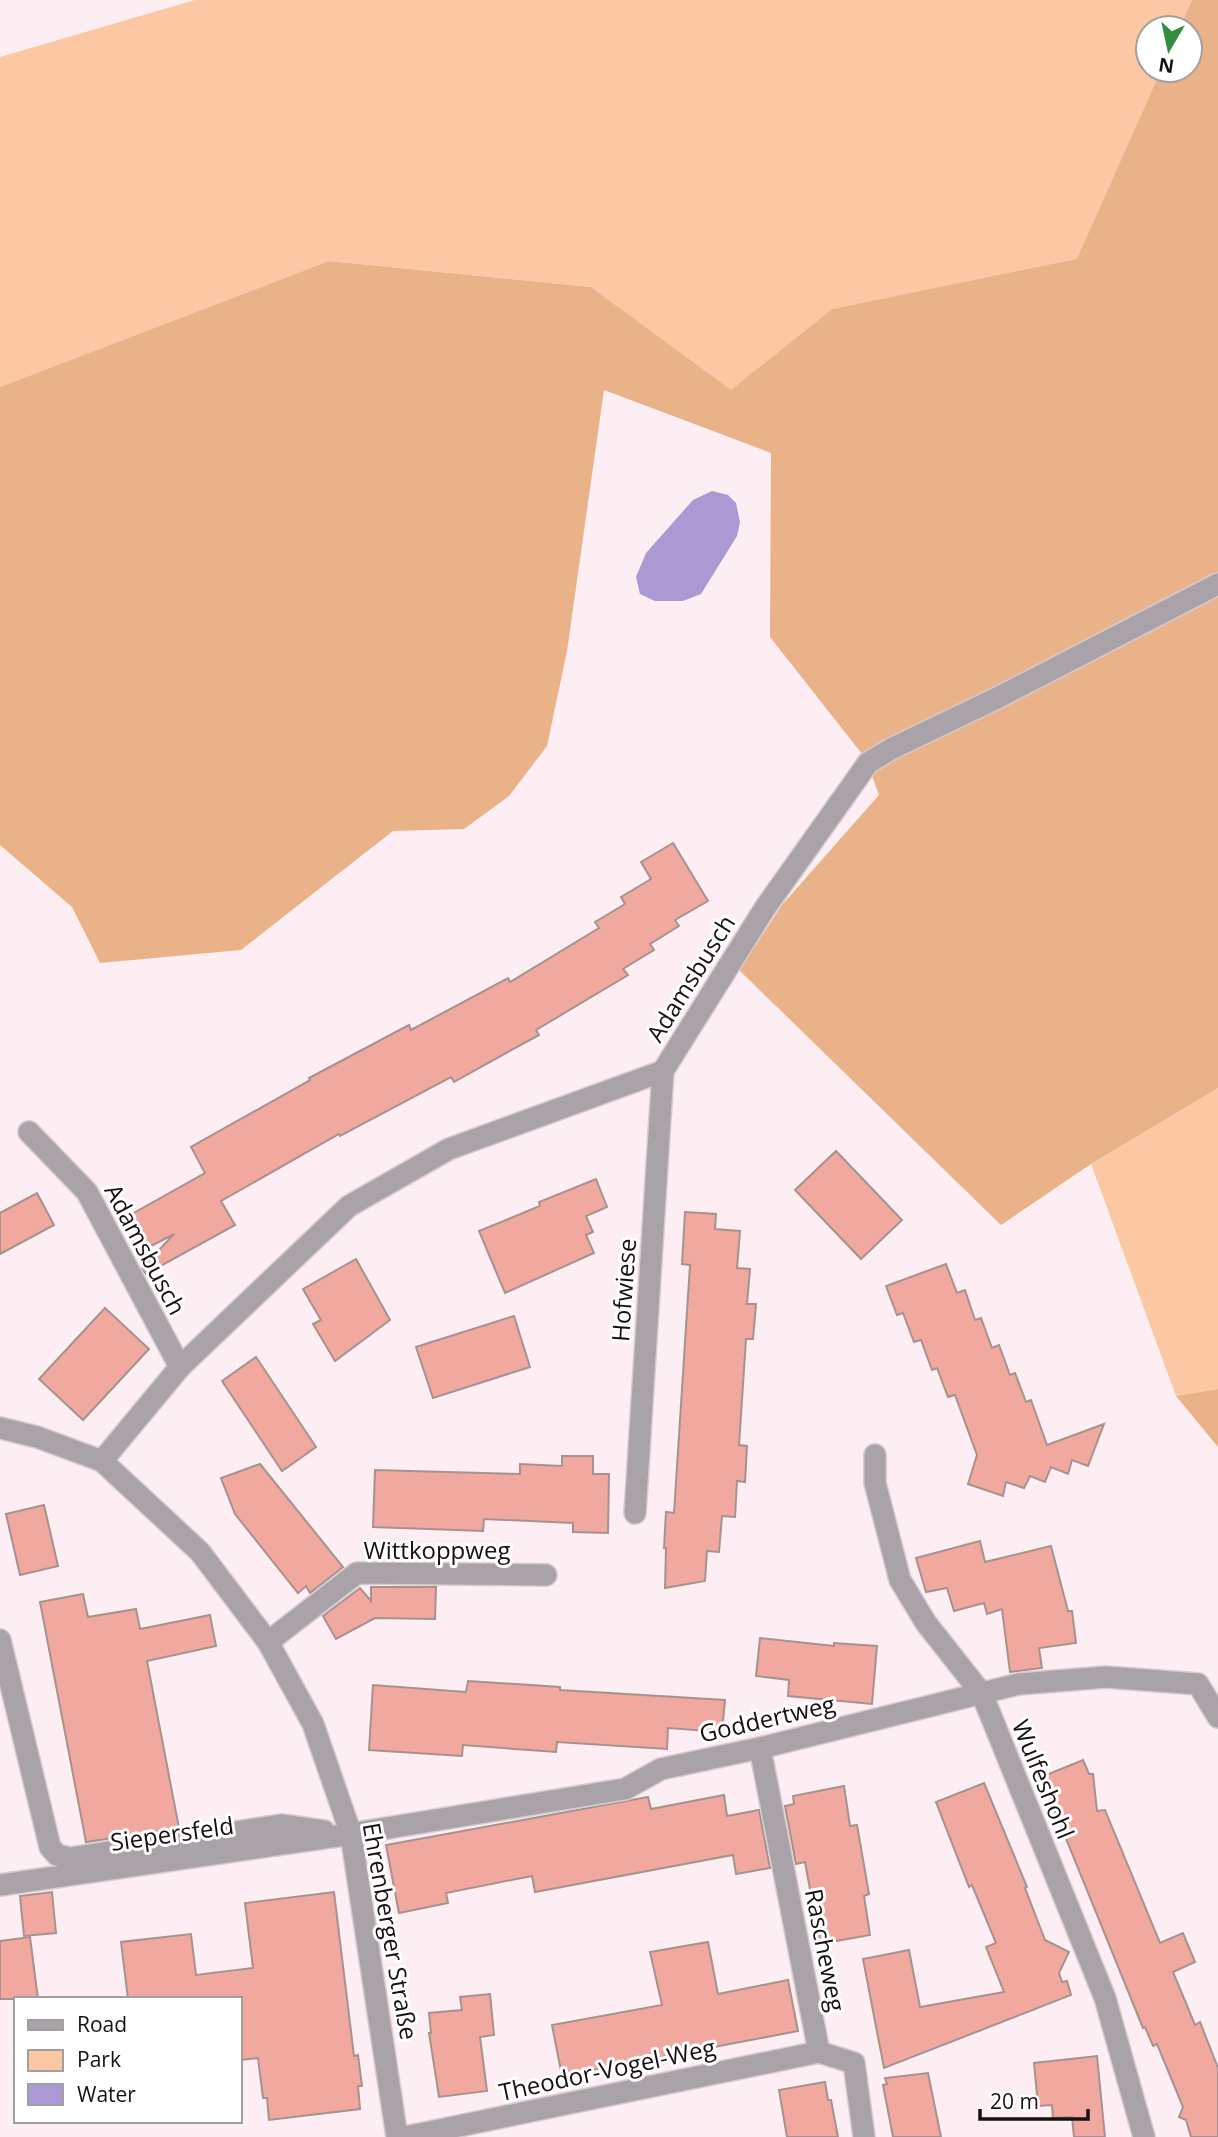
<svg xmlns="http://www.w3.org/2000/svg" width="1218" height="2137" font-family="'Open Sans',sans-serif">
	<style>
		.green { fill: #fbc8a3 }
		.forest { fill: #eab288 }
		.water { fill: #aa99d3 }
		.building { fill: #f0a89f; stroke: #a7928f; stroke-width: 2 }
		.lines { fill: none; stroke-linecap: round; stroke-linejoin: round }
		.minor-casing { stroke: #d7cace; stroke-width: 24 }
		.minor { stroke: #a9a3a9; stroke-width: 21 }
		.labels { text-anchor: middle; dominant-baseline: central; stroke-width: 6; stroke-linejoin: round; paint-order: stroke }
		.street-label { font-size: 24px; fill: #171012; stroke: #fff }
	</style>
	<rect width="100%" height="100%" fill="#fceef2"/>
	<g class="green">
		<polygon points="195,0 1192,0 1179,28 1148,28 1148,70 1161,70 1077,260 832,309 731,391 591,287 329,261 0,387 0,57"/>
		<polygon points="1218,1088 1218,1389 1176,1396 1091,1164"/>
	</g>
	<g class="forest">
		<polygon points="1192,0 1218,0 1218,1088 1091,1164 1001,1225 739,970 782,905 879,795 866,759 770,637 771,453 604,390 567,651 547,746 509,796 464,829 393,831 241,950 100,963 72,907 0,845 0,387 329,261 591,287 731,390 832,309 1077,259 1161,70 1190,70 1190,28 1179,28"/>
		<polygon points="1218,1389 1218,1447 1176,1396"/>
	</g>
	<polygon class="water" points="712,491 728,495 736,503 740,522 737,536 701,594 683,601 655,601 640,594 636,577 646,553 693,500"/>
	<g class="building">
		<polygon points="673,843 708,901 675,920 679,926 650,944 654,950 623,969 628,975 536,1030 539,1035 506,1053 454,1082 451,1077 340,1136 339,1134 221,1201 235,1225 146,1274 142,1268 174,1234 140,1252 121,1220 205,1173 191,1147 310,1080 309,1078 409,1025 411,1030 508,978 510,982 599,928 595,922 625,904 621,897 651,879 641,862"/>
		<polygon points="836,1151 902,1220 861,1259 795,1190"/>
		<polygon points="596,1179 607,1207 586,1216 593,1232 586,1235 594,1253 505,1293 479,1231 540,1206 539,1202"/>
		<polygon points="37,1193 54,1225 0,1254 0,1213"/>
		<polygon points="685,1212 716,1214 715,1229 740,1231 737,1268 750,1269 747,1304 756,1304 753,1339 746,1339 739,1445 747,1446 745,1482 737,1481 735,1517 722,1516 719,1552 707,1551 705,1581 665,1588 666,1548 664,1548 666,1512 674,1513 690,1265 682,1264"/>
		<polygon points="356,1259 390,1320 335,1361 313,1324 321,1320 303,1289"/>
		<polygon points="946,1264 957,1293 965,1290 975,1320 981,1318 992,1348 999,1345 1010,1375 1015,1373 1026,1402 1031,1400 1047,1445 1104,1424 1088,1466 1072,1460 1068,1474 1051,1467 1045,1482 1030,1476 1024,1488 1006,1482 1003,1496 968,1484 977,1455 955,1395 948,1397 937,1368 932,1370 921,1340 914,1342 903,1313 897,1315 886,1286"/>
		<polygon points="105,1308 149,1349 83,1420 39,1379"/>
		<polygon points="514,1316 530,1367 433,1398 416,1347"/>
		<polygon points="256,1357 316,1447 282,1471 222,1381"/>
		<polygon points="562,1456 593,1456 593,1474 609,1474 608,1533 573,1532 573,1523 484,1519 483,1531 373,1527 375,1470 520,1474 520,1464 562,1466"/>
		<polygon points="260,1464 343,1567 310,1593 306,1586 298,1593 235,1514 221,1478"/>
		<polygon points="44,1505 58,1566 20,1575 6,1514"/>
		<polygon points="980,1541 985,1562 1051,1546 1068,1611 1072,1611 1076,1643 1039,1648 1042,1668 1010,1672 1002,1609 987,1614 984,1603 954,1611 947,1588 926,1592 916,1558"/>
		<polygon points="371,1587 436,1587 435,1619 375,1618 336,1639 323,1616 360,1588 371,1601"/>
		<polygon points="83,1594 88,1617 136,1609 140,1629 210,1615 216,1646 147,1661 179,1828 86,1842 40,1602"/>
		<polygon points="760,1638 834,1646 834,1643 877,1646 872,1704 788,1696 789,1680 756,1676"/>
		<polygon points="468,1681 560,1687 560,1690 725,1700 722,1732 668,1728 667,1749 557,1742 556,1752 463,1745 462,1756 369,1750 373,1685 466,1692"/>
		<polygon points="1083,1760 1089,1774 1093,1774 1097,1811 1105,1810 1160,1943 1183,1933 1195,1962 1173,1972 1195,2025 1200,2022 1218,2068 1218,2137 1191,2137 1186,2120 1179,2117 1183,2107 1157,2044 1153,2046 1145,2027 1143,2028 1041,1777"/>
		<polygon points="984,1783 1027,1887 1025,1888 1045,1940 1069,1952 1059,1973 1062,1982 1067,1981 1071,1995 884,2068 863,1959 909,1950 920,2007 1004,1992 986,1947 996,1943 972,1885 969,1887 936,1802"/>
		<polygon points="844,1786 850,1826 857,1825 869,1894 864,1896 870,1935 820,1944 805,1862 796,1864 785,1806 794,1804 793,1796"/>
		<polygon points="724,1795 727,1816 759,1810 770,1868 736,1874 733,1855 535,1892 532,1876 446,1893 448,1903 399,1913 386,1845 648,1797 651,1809"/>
		<polygon points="52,1892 56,1933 24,1936 20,1896"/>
		<polygon points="334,1892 354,2056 358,2055 362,2086 358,2086 360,2109 269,2120 267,2098 263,2098 258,2058 240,2060 240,1999 128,1999 121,1942 191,1934 196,1975 253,1968 245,1903"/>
		<polygon points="30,1937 38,1999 0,1999 0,1941"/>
		<polygon points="708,1942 718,1994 788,1980 798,2031 562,2076 552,2025 662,2005 650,1952"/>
		<polygon points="490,1994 494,2035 480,2037 487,2091 439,2097 429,2033 431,2033 429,2013 462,2010 460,1997"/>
		<polygon points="1097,2056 1105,2137 1074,2137 1072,2117 1053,2118 1052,2105 1038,2106 1034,2063"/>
		<polygon points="928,2073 941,2137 893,2137 883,2085 887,2084 885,2078"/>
		<polygon points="825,2082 828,2100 831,2100 838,2137 787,2137 779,2090"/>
	</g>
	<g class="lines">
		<g class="minor-casing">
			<g id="minor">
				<polyline points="29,1132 87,1192 180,1367"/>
				<polyline points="0,1428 37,1437 102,1461 200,1552 268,1642 313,1724 351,1834 397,2137"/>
				<polyline points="875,1455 875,1483 900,1580 926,1623 982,1694 1105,1998 1144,2137"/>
				<polyline points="102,1461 180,1367 349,1206 449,1149 663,1071 765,908 868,763 891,749 997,698 1218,584"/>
				<polyline points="635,1513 663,1071"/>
				<polyline points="0,1640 50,1847 57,1855 70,1858 281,1825 324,1831"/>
				<polyline points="268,1642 357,1573 546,1575"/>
				<polyline points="760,1748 819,2052 854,2063 864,2137"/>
				<polyline points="0,1885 351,1834 625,1789 661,1769 760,1748 1019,1684 1106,1677 1198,1684 1218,1717"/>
				<polyline points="405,2137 819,2052"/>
			</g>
		</g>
		<use href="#minor" class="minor"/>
	</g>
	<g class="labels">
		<g class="street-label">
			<text transform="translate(690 978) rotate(-58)">Adamsbusch</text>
			<text transform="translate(146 1249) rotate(62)">Adamsbusch</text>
			<text transform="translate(623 1290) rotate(-86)">Hofwiese</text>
			<text x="437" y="1549">Wittkoppweg</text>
			<text transform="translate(767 1718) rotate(-13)">Goddertweg</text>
			<text transform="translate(1044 1779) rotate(68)">Wulfeshohl</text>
			<text transform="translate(172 1833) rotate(-8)">Siepersfeld</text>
			<text transform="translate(391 1931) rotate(80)">Ehrenberger Straße</text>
			<text transform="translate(826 1950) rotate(79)">Rascheweg</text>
			<text transform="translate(607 2069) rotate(-12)">Theodor-Vogel-Weg</text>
		</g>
	</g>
	<rect x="14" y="1997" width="228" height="126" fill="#ffffff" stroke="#a29fa0" stroke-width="2"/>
	<rect x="28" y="2020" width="35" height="10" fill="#a9a3a9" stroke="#a29fa0" stroke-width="2"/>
	<text x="77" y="2032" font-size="21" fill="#171012">Road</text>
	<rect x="28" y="2050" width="35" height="21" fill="#fbc8a3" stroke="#a29fa0" stroke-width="2"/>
	<text x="77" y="2067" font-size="21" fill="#171012">Park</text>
	<rect x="28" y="2084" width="35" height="21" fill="#aa99d3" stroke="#a29fa0" stroke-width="2"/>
	<text x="77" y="2102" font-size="21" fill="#171012">Water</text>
	<g transform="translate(1169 49) rotate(189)"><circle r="33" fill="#ffffff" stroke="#a29fa0" stroke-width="2"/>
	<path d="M0-5L12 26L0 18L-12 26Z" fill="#318e40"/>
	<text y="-10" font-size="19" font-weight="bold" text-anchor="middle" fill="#171012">N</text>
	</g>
	<path d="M980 2109v10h108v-10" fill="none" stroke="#171012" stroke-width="3.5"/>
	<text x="990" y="2109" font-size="21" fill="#171012" stroke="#ffffff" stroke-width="5" paint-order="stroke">20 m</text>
</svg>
